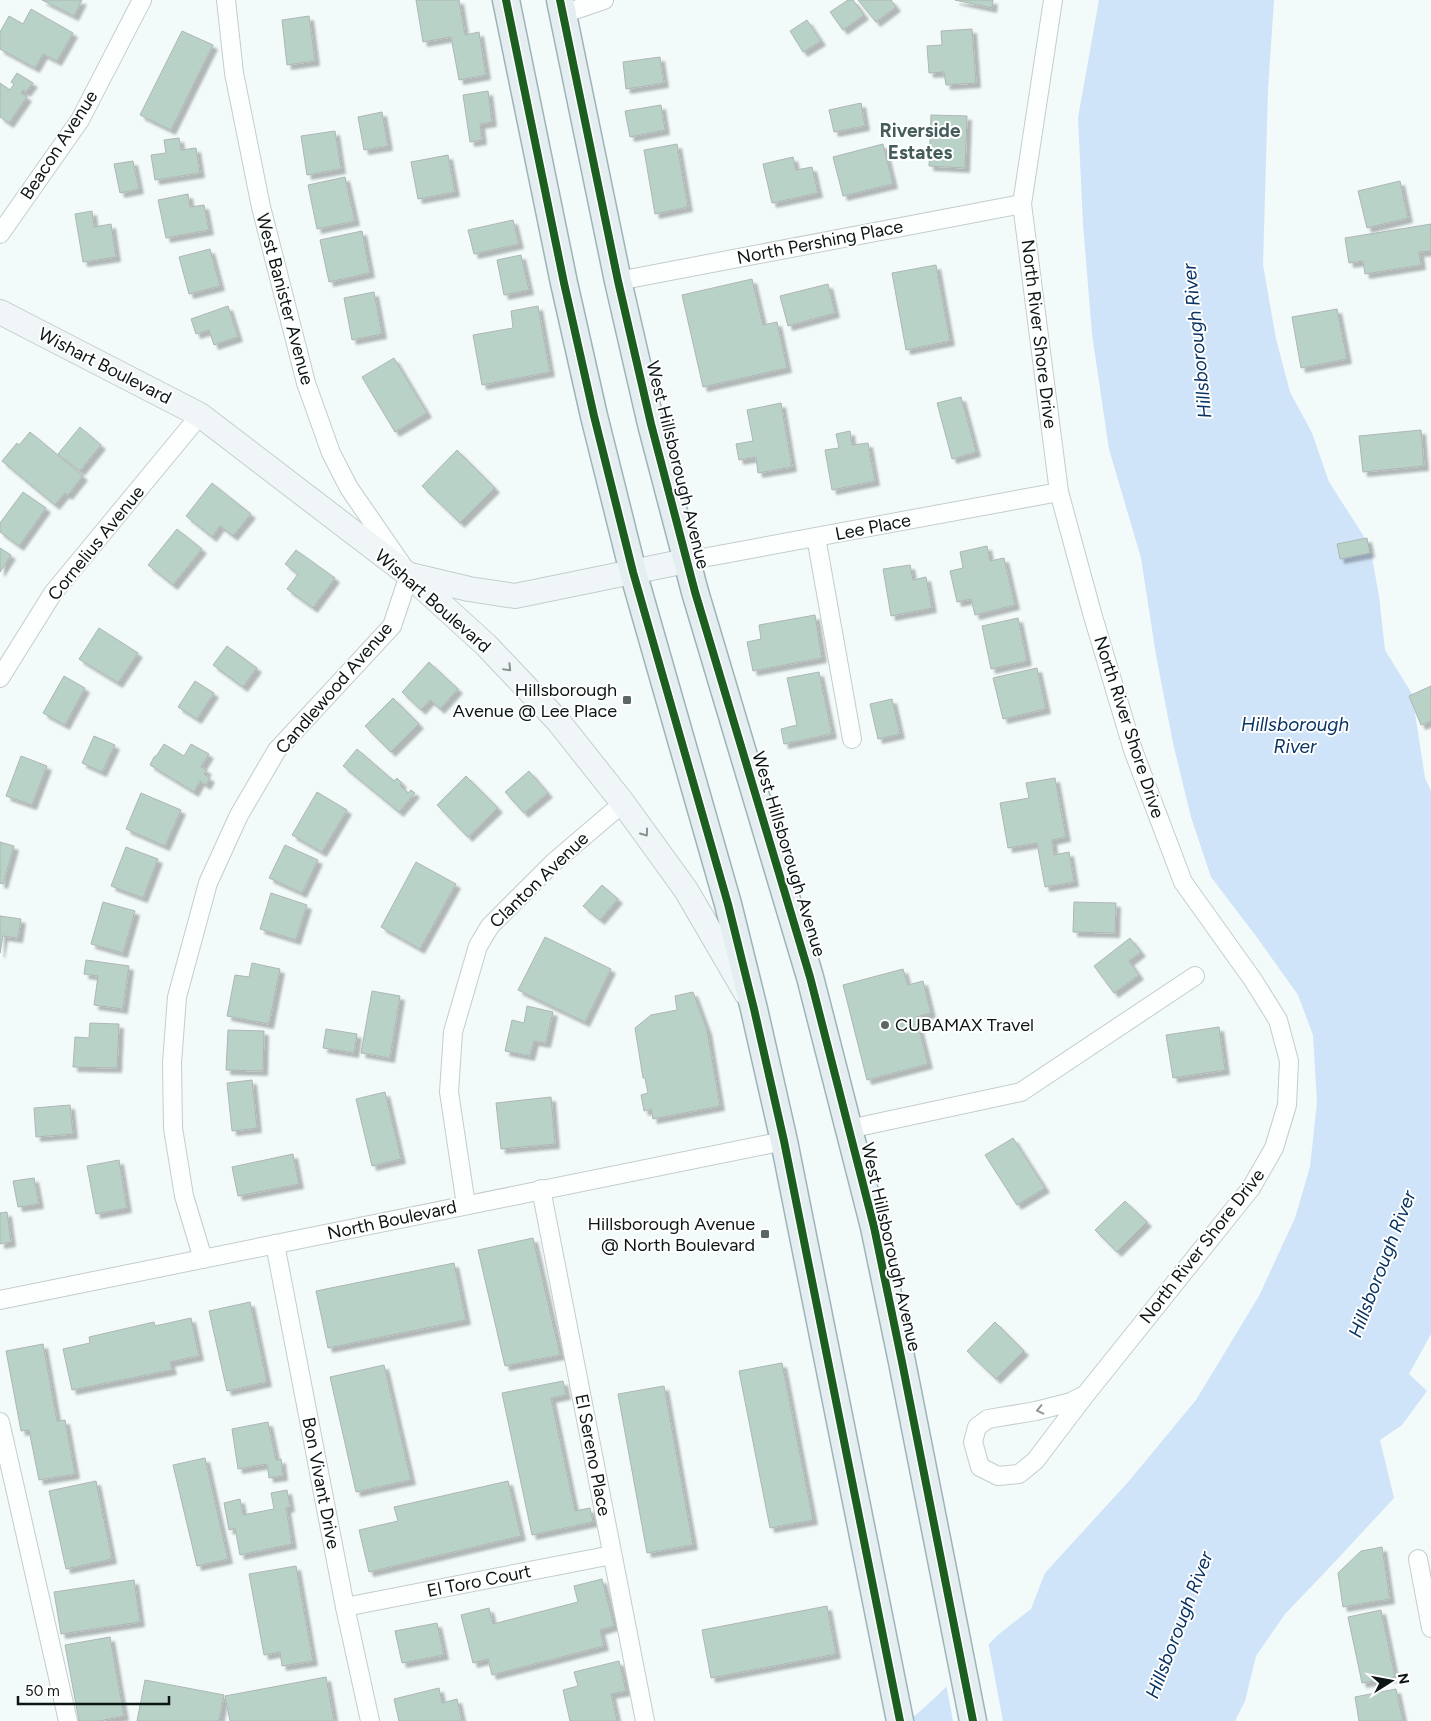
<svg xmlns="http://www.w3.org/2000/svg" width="1431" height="1721" font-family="Figtree,sans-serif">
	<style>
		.water { fill: #cfe3f9 }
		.pier { fill: #f2fafa }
		.building { fill: #b9d2c7; stroke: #aeb6b4; filter: url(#shadow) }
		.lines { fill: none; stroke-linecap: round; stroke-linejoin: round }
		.street-casing { stroke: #c4cdcd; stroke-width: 20 }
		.secondary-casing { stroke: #c4cdcd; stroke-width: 26 }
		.primary-casing { stroke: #9eb3b8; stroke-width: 29 }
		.street { stroke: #fdfefe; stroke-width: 18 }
		.secondary { stroke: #f0f6f7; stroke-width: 24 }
		.primary { stroke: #e4eef1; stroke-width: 26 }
		.cycleway-casing { stroke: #fff; stroke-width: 11 }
		.cycleway { stroke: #1b5e20; stroke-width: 8 }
		.oneway { stroke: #899191 }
		.oneway2 { stroke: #919695 }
		.poi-dot { fill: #5c6665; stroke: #fff; stroke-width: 2 }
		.labels { text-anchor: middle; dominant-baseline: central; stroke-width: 4; stroke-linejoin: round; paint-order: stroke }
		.street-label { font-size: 18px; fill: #0c1615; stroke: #fff }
		.poi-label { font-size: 18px; fill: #0c1615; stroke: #fff; text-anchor: end }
		.neighbourhood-label { font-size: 19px; font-weight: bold; fill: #445c5a; stroke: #fff }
		.water-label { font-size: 19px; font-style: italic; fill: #083363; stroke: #fff }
	</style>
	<defs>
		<filter id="shadow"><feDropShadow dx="4.5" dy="4.5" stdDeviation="1" flood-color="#0004"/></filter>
	</defs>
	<rect width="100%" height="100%" fill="#f2fafa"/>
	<polygon class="water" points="1099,0 1274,0 1268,89 1263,265 1276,339 1290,392 1312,433 1329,482 1370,546 1379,596 1385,650 1412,694 1425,778 1431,791 1431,1334 1409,1374 1427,1391 1402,1425 1380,1440 1394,1498 1330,1567 1285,1614 1256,1656 1245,1701 1235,1721 909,1721 937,1696 999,1634 1031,1609 1045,1573 1129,1481 1196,1400 1259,1296 1295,1218 1310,1167 1317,1102 1313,1035 1298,995 1256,936 1211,877 1191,817 1173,743 1156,655 1141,558 1109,449 1092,334 1083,224 1078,118"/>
	<polygon class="pier" points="988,1641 1003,1721 953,1721 946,1684"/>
	<g class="building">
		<polygon points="42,0 82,0 74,16"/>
		<polygon points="416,0 459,0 465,35 479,32 486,75 459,80 451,37 423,42"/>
		<polygon points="848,0 853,0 864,15 843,30 830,12"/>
		<polygon points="858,0 891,0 896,7 876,22"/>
		<polygon points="955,0 993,0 992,8"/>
		<polygon points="31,9 73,33 57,61 43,54 35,68 0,49 0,32 9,16 23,24"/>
		<polygon points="309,16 315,61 287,65 282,20"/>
		<polygon points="807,20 821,41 803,52 790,31"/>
		<polygon points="972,29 976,83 946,85 944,72 929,73 927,46 942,45 941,31"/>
		<polygon points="182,31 213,45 171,130 140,115"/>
		<polygon points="660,57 664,83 626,89 623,62"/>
		<polygon points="17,73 33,83 26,92 23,90 21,93 27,97 9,123 0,117 0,83 10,90 14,84 11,82"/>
		<polygon points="488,91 492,122 480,124 482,140 470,142 463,95"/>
		<polygon points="861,103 865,126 834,132 829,110"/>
		<polygon points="661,105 665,130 630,137 625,111"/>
		<polygon points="382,112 388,146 364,150 358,117"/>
		<polygon points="931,115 967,116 965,168 929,166"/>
		<polygon points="335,131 341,169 307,175 301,136"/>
		<polygon points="179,138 181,150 196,148 200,173 155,180 151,155 166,153 164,140"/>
		<polygon points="677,144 688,207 655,214 644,150"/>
		<polygon points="883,144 893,184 843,196 833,157"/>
		<polygon points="448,155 455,192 418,199 411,162"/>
		<polygon points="793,157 796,170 812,167 818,193 772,203 763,164"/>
		<polygon points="133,161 139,189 120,193 114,164"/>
		<polygon points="345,177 355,221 317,229 308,185"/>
		<polygon points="1400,181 1408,218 1367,228 1358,191"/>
		<polygon points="188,194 190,207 204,205 209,230 166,238 158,200"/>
		<polygon points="92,211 94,227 111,224 116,257 83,262 75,214"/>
		<polygon points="513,220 519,244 474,254 468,230"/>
		<polygon points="1431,224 1431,251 1419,252 1421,265 1365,274 1363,261 1349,263 1345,238"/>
		<polygon points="362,231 370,273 329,282 320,240"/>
		<polygon points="210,249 220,286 189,294 179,257"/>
		<polygon points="521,255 529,290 504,295 497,260"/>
		<polygon points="936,265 950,341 906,350 892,273"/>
		<polygon points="752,279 763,325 777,322 787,368 703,387 682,295"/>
		<polygon points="828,284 835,313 788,326 780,296"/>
		<polygon points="374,292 382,334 352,340 344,298"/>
		<polygon points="228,306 238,337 214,345 209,330 196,334 191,319"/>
		<polygon points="538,306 550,372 482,385 473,335 513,328 511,311"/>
		<polygon points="1337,309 1347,359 1301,368 1292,317"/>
		<polygon points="394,358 427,413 395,432 362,377"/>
		<polygon points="961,397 976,452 952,459 937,403"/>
		<polygon points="781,403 792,467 758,473 756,457 739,460 736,444 753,441 747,410"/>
		<polygon points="80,427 101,445 80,471 58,454"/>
		<polygon points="1421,430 1424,466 1363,472 1359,436"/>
		<polygon points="850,431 852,445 868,443 875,481 832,490 825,450 839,448 836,434"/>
		<polygon points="30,432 83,476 68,495 65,493 55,505 2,461 17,443 19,445"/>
		<polygon points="457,450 495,488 460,523 422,486"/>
		<polygon points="212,483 251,514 233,536 220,526 212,537 186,516"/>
		<polygon points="23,492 46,508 19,546 0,532 0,523"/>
		<polygon points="177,529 202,549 173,585 148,565"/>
		<polygon points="1367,538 1370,553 1340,559 1337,544"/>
		<polygon points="987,546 990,561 1004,558 1015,605 975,615 971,599 957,602 950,571 963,568 960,552"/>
		<polygon points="0,548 11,555 0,572"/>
		<polygon points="296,550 335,578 313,608 287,589 298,574 285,564"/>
		<polygon points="910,565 913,580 926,577 932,608 891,616 883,569"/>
		<polygon points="815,615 822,658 753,671 747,642 761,639 759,625"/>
		<polygon points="1018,618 1027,661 991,669 982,626"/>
		<polygon points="99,628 138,653 118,683 79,659"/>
		<polygon points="227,646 257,668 243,687 213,665"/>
		<polygon points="429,662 458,689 440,709 430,700 421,710 402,692"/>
		<polygon points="1037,668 1046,709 1003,719 993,678"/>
		<polygon points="819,672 832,734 784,744 781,729 797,725 787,678"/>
		<polygon points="64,676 85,688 65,725 43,713"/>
		<polygon points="195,681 214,693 197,719 178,707"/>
		<polygon points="1431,686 1431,721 1421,725 1409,696"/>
		<polygon points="393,698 419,724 391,752 365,726"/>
		<polygon points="892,699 900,734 878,739 870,704"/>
		<polygon points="94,736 115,745 102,772 82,763"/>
		<polygon points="164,744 184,756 191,744 209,754 201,767 207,770 204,774 210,778 206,785 200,781 194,792 150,765 154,757 157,755"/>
		<polygon points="357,749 394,781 397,778 402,783 400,785 408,793 411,790 415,793 399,812 343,766"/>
		<polygon points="21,756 47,766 32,805 6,796"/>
		<polygon points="529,771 548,793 524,813 505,792"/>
		<polygon points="466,776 498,808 468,837 437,805"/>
		<polygon points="1055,778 1066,837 1052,840 1054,855 1069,852 1074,882 1045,887 1037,843 1008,848 1000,803 1029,798 1026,783"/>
		<polygon points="317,792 347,810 322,852 292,835"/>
		<polygon points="141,793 181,810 165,846 126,829"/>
		<polygon points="0,842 14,846 3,884 0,883"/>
		<polygon points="285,845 318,860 302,893 269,878"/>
		<polygon points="126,847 158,859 143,898 111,886"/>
		<polygon points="416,862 456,884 420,949 381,927"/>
		<polygon points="602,885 618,899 600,920 583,906"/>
		<polygon points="271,893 307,905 296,940 260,929"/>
		<polygon points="103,902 135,911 123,953 91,944"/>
		<polygon points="1074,902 1116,903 1115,933 1073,932"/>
		<polygon points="0,916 21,919 18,938 3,936 0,953"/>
		<polygon points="545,937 611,969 585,1022 518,990"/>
		<polygon points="1130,938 1141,952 1129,961 1139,975 1114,993 1094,966"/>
		<polygon points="86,960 129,966 123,1009 94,1005 98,976 84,974"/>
		<polygon points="252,963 280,969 269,1024 227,1016 235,975 249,977"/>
		<polygon points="903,969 908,985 923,981 931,1013 916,1017 928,1064 867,1080 843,985"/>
		<polygon points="372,991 400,996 390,1058 361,1053"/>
		<polygon points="693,992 707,1030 720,1106 653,1119 651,1109 644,1111 641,1095 648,1093 645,1078 643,1078 635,1028 651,1015 677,1010 675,996"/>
		<polygon points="527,1006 553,1012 546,1043 534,1041 530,1056 505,1051 512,1020 524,1023"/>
		<polygon points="90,1023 119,1024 117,1068 73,1067 75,1037 89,1038"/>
		<polygon points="1219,1027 1225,1070 1173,1078 1166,1035"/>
		<polygon points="326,1029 357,1034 354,1053 323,1048"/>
		<polygon points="228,1030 264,1031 263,1071 226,1070"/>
		<polygon points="252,1080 257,1128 232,1131 227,1083"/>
		<polygon points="385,1092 401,1159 372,1166 356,1099"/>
		<polygon points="551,1097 555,1144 501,1149 496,1103"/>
		<polygon points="70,1105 73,1134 36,1137 34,1108"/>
		<polygon points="1013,1138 1045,1188 1017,1205 985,1155"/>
		<polygon points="293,1154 299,1184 238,1196 232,1167"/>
		<polygon points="119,1160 127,1208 96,1214 87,1166"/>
		<polygon points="34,1178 39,1204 18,1207 13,1181"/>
		<polygon points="1125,1201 1147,1222 1117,1252 1095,1230"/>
		<polygon points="7,1212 11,1242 0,1244 0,1213"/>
		<polygon points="533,1238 560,1355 505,1366 478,1250"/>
		<polygon points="454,1263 466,1320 328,1348 316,1291"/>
		<polygon points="250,1302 267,1382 227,1391 209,1311"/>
		<polygon points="191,1318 199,1356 170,1362 172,1370 72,1390 63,1349 90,1343 89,1337 154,1322 155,1326"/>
		<polygon points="995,1322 1024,1351 996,1379 967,1351"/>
		<polygon points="43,1344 57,1421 65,1420 75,1474 39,1480 29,1430 21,1431 6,1351"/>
		<polygon points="782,1363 813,1520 770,1528 739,1371"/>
		<polygon points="384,1365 411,1480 356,1492 330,1377"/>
		<polygon points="563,1381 566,1395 551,1398 575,1511 590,1508 593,1522 532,1535 502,1393"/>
		<polygon points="664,1386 693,1545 647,1553 618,1394"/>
		<polygon points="268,1422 276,1460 281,1459 283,1476 269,1478 267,1464 238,1469 232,1429"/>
		<polygon points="205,1458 228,1559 197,1566 173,1465"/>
		<polygon points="96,1481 112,1559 66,1569 49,1491"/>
		<polygon points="508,1481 521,1536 369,1572 359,1530 398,1521 394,1507"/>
		<polygon points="287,1490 290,1507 286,1508 292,1544 240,1555 235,1528 229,1530 224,1503 240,1499 243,1515 274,1509 271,1493"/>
		<polygon points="1382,1547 1390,1599 1343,1607 1338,1573 1361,1551"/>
		<polygon points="296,1566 313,1661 282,1666 280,1652 264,1655 249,1574"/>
		<polygon points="602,1579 614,1626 600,1630 604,1646 492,1675 488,1659 473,1663 461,1615 489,1608 493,1624 578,1602 574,1586"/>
		<polygon points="134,1580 140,1622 61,1634 54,1592"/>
		<polygon points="827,1606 836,1654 711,1678 702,1630"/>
		<polygon points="1381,1610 1395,1677 1362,1683 1348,1617"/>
		<polygon points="437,1623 444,1655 402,1663 395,1631"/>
		<polygon points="110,1637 124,1716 99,1721 79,1721 65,1645"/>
		<polygon points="619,1661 626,1691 611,1694 617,1721 570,1721 563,1690 578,1686 574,1672"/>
		<polygon points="326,1677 334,1721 230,1721 225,1696"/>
		<polygon points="145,1680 224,1695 219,1721 137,1721"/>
		<polygon points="439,1688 442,1703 457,1699 462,1721 399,1721 394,1699"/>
		<polygon points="1396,1689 1403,1721 1359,1721 1355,1697"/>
	</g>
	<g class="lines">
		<g class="street-casing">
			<g id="street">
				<polyline points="1053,0 1022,204 1059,492 1092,613 1133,750 1183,882 1253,980 1278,1020 1289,1061 1287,1105 1274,1148 1251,1188 1086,1394 1035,1461 1019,1474 998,1476 980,1467 973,1442 977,1427 988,1419 1036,1411 1071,1402 1086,1394"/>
				<polyline points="563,14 604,0"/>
				<polyline points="0,234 80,120 142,0"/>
				<polyline points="618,281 1022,204"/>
				<polyline points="816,537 852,739"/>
				<polyline points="686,561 1059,492"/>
				<polyline points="0,678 53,593 200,415"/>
				<polyline points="849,1129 1021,1092 1195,976"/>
				<polyline points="541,1189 645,1721"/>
				<polyline points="466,1205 449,1092 453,1032 478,946 490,926 554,862 623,803"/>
				<polyline points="275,1244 345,1607 370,1721"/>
				<polyline points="203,1259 184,1196 173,1128 172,1063 177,997 208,883 239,815 277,750 392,626 409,575 349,488 331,453 306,383 261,207 234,73 226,0"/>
				<polyline points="0,1300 784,1141"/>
				<polyline points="0,1422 68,1721"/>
				<polyline points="1418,1559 1431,1628"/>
				<polyline points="345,1607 612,1555"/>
			</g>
		</g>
		<g class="secondary-casing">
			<g id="secondary">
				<polyline points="0,312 200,415 409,575 486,645 558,721 623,803 686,890 746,993"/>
				<polyline points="410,575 469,589 515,596 686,561"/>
			</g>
		</g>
		<g class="primary-casing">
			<g id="primary">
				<polyline points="506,0 564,283 594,416 633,572 728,904 754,1009 784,1141 900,1721"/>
				<polyline points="560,0 618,281 651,424 695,592 810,977 874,1227 902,1362 973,1721"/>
			</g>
		</g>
		<use href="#street" class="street"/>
		<use href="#secondary" class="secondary"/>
		<use href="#primary" class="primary"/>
		<g class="cycleway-casing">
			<g id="cycleway">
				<polyline points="506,0 564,283 594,416 633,572 728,904 754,1009 784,1141 900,1721"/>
				<polyline points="560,0 618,281 651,424 695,592 810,977 874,1227 902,1362 973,1721"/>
			</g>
		</g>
		<use href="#cycleway" class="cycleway"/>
	</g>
	<defs><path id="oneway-chevron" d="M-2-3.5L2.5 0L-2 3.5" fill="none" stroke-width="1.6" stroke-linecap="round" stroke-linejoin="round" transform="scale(1.25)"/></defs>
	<g class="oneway">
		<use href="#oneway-chevron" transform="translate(508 668) rotate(46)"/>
		<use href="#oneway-chevron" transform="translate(645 833) rotate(54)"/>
	</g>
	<use class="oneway2" href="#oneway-chevron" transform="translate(1040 1410) rotate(167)"/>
	<g class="poi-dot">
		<rect x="622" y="695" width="10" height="10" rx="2.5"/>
		<circle cx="885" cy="1025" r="5"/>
		<rect x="760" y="1229" width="10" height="10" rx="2.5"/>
	</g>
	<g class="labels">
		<g class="street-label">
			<text transform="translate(59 145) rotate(-57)">Beacon Avenue</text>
			<text transform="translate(820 242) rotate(-11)">North Pershing Place</text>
			<text transform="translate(285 299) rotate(75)">West Banister Avenue</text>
			<text transform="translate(1039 334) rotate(83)">North River Shore Drive</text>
			<text transform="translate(105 366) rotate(27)">Wishart Boulevard</text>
			<text transform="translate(678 465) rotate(76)">West Hillsborough Avenue</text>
			<text transform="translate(873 527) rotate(-11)">Lee Place</text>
			<text transform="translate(96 543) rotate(-51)">Cornelius Avenue</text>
			<text transform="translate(433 601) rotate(41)">Wishart Boulevard</text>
			<text transform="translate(334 688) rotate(-49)">Candlewood Avenue</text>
			<text transform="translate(1129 727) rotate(72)">North River Shore Drive</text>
			<text transform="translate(789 854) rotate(73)">West Hillsborough Avenue</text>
			<text transform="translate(539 880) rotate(-44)">Clanton Avenue</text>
			<text transform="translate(392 1220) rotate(-12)">North Boulevard</text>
			<text transform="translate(1202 1246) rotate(-52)">North River Shore Drive</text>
			<text transform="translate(891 1247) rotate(77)">West Hillsborough Avenue</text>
			<text transform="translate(593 1455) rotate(79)">El Sereno Place</text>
			<text transform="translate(321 1483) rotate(79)">Bon Vivant Drive</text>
			<text transform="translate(479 1581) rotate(-11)">El Toro Court</text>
		</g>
		<g class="poi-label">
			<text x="617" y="690">Hillsborough<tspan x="617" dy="21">Avenue @ Lee Place</tspan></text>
			<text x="895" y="1025" text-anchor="start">CUBAMAX Travel</text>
			<text x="755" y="1224">Hillsborough Avenue<tspan x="755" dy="21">@ North Boulevard</tspan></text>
		</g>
		<g class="neighbourhood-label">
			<text x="920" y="130">Riverside<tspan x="920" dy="22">Estates</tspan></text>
		</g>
		<g class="water-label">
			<text transform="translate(1197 341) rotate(-96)">Hillsborough River</text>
			<text x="1295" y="724">Hillsborough<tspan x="1295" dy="22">River</tspan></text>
			<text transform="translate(1382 1264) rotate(-69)">Hillsborough River</text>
			<text transform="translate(1179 1625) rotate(-69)">Hillsborough River</text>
		</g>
	</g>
	<g transform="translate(1391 1681) rotate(79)" stroke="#ffffff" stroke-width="4" paint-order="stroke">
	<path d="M0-4L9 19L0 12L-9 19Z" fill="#0c1615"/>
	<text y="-8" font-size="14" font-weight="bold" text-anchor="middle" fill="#0c1615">N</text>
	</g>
	<path d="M18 1696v8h151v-8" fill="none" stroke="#0c1615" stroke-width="2.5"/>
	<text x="25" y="1696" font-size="15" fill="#0c1615" stroke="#ffffff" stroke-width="4" paint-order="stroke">50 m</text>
</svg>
